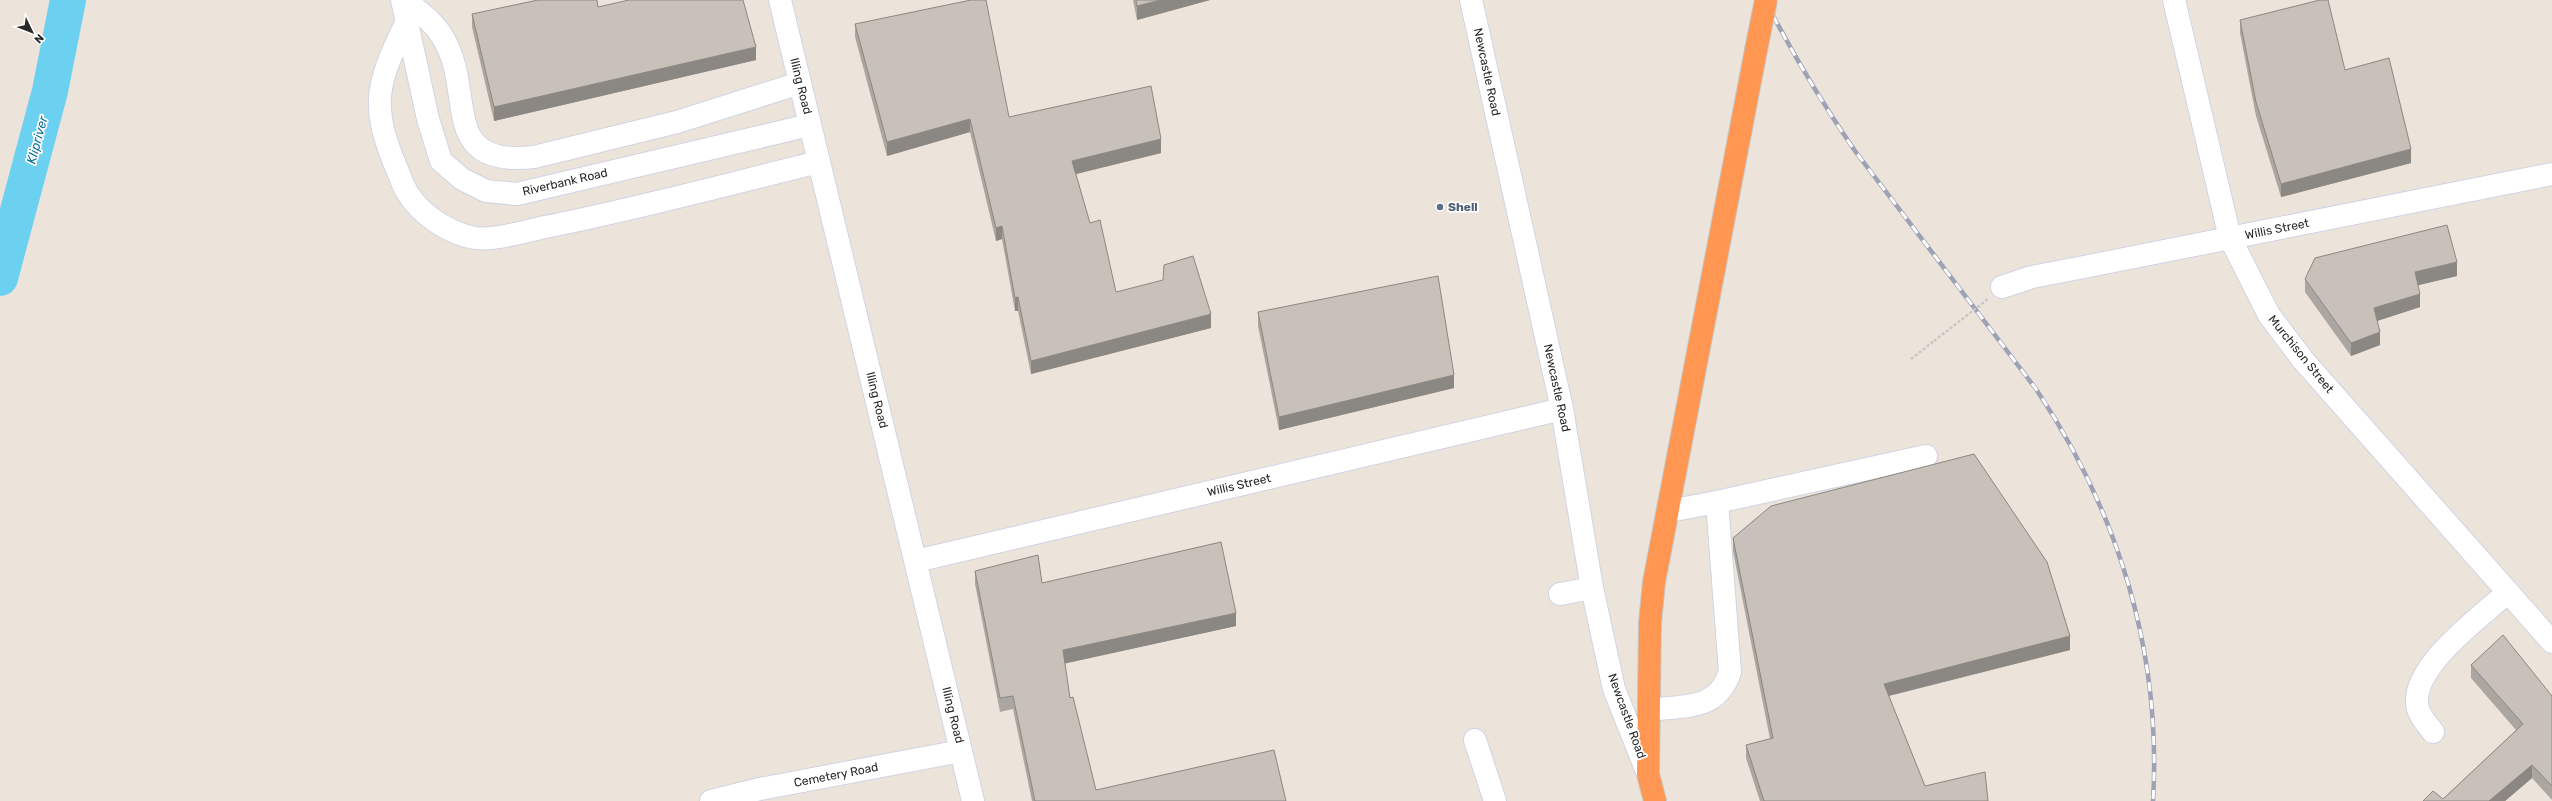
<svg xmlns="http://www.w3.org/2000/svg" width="2552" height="801" font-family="Rubik,sans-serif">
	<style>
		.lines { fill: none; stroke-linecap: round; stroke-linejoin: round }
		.river { stroke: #6cd1f0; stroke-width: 36 }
		.minor-casing { stroke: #d0d4e2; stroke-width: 24 }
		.highway-casing { stroke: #c7c7c7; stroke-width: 24 }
		.path { stroke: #c7c7c7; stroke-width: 2.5; stroke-dasharray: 3 2; stroke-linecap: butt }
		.minor { stroke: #fff; stroke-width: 22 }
		.highway { stroke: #ff9752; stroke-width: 22 }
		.rail-casing { stroke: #9da2b4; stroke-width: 4.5 }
		.rail { stroke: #fff; stroke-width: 3; stroke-dasharray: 9; stroke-linecap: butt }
		.highway-bridge-casing { stroke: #c7c7c7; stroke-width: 24; stroke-linecap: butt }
		.path-bridge { stroke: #c7c7c7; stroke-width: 2.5; stroke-dasharray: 3 2; stroke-linecap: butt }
		.highway-bridge { stroke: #ff9752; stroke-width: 22 }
		.wall { fill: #aba6a0 }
		.shaded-wall { fill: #8b8782 }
		.building { fill: #c7c1ba; stroke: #8b8782 }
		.service-dot { fill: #5c6f8a; stroke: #fff; stroke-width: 1.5 }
		.labels { text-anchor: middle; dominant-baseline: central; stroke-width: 3.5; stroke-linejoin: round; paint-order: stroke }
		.street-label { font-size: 12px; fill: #292929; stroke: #fff }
		.service-label { font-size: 12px; font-weight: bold; fill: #4e5e75; stroke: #fff; text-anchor: start }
		.water-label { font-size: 13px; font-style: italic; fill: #0b6f9b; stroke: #fff }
	</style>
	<rect width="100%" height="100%" fill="#ece4db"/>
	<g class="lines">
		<polyline class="river" points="0,278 50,91 68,0"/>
		<g class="minor-casing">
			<g id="minor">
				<polyline points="402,0 428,119 441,161 462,179 486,191 517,194 810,125"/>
				<path d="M405 0C418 11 433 21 442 36 477 91 436 168 534 157L677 122 800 83"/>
				<polyline points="780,0 973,801"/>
				<polyline points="1471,0 1562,409 1592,588 1614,689 1648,774"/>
				<polyline points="2174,0 2230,238 2269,315 2303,360 2552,642"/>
				<path d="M406 23C378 82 369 103 396 167 400 176 403 187 409 195 422 216 451 234 475 238 494 241 526 231 545 227 637 209 728 184 819 162"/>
				<polyline points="2002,287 2032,277 2084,267 2552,174"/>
				<polyline points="1717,502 1926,456"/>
				<polyline points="916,561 1562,409"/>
				<polyline points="1560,594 1592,588"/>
				<path d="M1650 710C1686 705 1717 711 1730 672L1717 502 1669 511"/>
				<path d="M2433 732C2428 725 2420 717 2418 709 2407 669 2481 617 2508 592"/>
				<polyline points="1475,740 1495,801"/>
				<polyline points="711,801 760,789 961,751"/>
			</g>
		</g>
		<g class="highway-casing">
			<polyline id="highway" points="1655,801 1648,774 1650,623 1654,582 1756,50"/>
		</g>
		<polyline class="path" points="1911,359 1934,341"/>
		<use href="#minor" class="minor"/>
		<use href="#highway" class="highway"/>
		<g class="rail-casing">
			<path id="rail" d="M1765 0C1792 53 1822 103 1855 151L2036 389C2118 511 2162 653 2153 801"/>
		</g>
		<use href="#rail" class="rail"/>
		<g class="highway-bridge-casing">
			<polyline id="highway-bridge" points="1756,50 1766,0"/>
		</g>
		<polyline class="path-bridge" points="1934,341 1988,299"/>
		<use href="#highway-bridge" class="highway-bridge"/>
	</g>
	<g class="wall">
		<polygon points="1133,0 1210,0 1137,20"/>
		<polygon points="598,7 756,60 494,121 472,27 472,14"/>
		<polygon points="2240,20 2345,70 2411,163 2281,197 2256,116 2240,33"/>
		<polygon points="855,24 1009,117 1161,153 1076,174 1090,223 1116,292 1211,328 1031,374 1018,311 1015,311 1002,239 996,241 970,132 887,156 855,37"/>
		<polygon points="2457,276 2418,285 2420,307 2377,321 2380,345 2351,356 2305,292 2305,279"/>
		<polygon points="1258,312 1454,388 1279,430 1258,326"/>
		<polygon points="1733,538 2070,650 1889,696 1925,786 1988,801 1760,801 1746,758 1746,745 1770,739 1733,551"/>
		<polygon points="975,571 1042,583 1236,626 1065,663 1070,698 1096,790 1286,801 1032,801 1013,709 1000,712 975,584"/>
		<polygon points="2471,665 2552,696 2552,800 2532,778 2505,801 2423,801 2443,799 2516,730 2471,678"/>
	</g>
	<g class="shaded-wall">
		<polygon points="1161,0 1210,0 1137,20 1137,6"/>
		<polygon points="756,47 756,60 494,121 494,107"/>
		<polygon points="970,119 970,132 887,156 887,142"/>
		<polygon points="1161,139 1161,153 1072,175 1072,161"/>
		<polygon points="2411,149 2411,163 2281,197 2281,184"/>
		<polygon points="1002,226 1002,239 996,241 996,228"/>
		<polygon points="2457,262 2457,276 2415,286 2415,272"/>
		<polygon points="2420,294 2420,307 2374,322 2374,308"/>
		<polygon points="1018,297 1018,311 1015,311 1015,298"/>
		<polygon points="1211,314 1211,328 1031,374 1031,361"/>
		<polygon points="2380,332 2380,345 2351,356 2351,343"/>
		<polygon points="1454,375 1454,388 1279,430 1279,417"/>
		<polygon points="1236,613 1236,626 1063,664 1063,650"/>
		<polygon points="2070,636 2070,650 1884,697 1884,684"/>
		<polygon points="2532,765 2532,778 2505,801 2489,801"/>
	</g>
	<g class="building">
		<polygon points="538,0 597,0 598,7 629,0 743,0 756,47 494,107 472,14"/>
		<polygon points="971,0 986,0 1009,117 1151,86 1161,139 1072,161 1090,223 1100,220 1116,292 1163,280 1164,265 1193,256 1211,314 1031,361 1018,297 1015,298 1002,226 996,228 970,119 887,142 855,24"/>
		<polygon points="1136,0 1161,0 1137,6"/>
		<polygon points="2320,0 2328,0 2345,70 2389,58 2411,149 2281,184 2256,102 2240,20"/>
		<polygon points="2447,225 2457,262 2415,272 2420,294 2374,308 2380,332 2351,343 2305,279 2315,258"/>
		<polygon points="1438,276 1454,375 1279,417 1258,312"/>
		<polygon points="1974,454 2047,562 2070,636 1884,684 1925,786 1985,772 1988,801 1764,801 1746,745 1773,738 1733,538 1771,506"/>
		<polygon points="1221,542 1236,613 1063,650 1070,698 1073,697 1096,790 1274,750 1286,801 1035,801 1013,696 1000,698 975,571 1038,555 1042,583"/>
		<polygon points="2503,635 2552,696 2552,786 2532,765 2489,801 2423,801 2433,791 2443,799 2523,724 2471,665"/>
	</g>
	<circle class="service-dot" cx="1440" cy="207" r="4"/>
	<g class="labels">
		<g class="street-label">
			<text transform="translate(1487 72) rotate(78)">Newcastle Road</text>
			<text transform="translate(801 86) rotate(76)">Illing Road</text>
			<text transform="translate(565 182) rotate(-13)">Riverbank Road</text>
			<text transform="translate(2277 229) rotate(-11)">Willis Street</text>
			<text transform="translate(2301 354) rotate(51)">Murchison Street</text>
			<text transform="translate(1557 388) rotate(78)">Newcastle Road</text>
			<text transform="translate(877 400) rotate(76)">Illing Road</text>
			<text transform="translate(1239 485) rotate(-13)">Willis Street</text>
			<text transform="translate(953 715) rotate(76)">Illing Road</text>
			<text transform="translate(1627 716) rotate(70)">Newcastle Road</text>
			<text transform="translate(836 775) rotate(-11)">Cemetery Road</text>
		</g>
		<g class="service-label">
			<text x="1448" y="207">Shell</text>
		</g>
		<g class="water-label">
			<text transform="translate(37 140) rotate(-75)">Klipriver</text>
		</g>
	</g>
	<g transform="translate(32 32) rotate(133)" stroke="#ffffff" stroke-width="3" paint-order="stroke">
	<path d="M0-3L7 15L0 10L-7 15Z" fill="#292929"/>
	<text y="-6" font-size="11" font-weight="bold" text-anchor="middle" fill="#292929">N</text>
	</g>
</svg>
